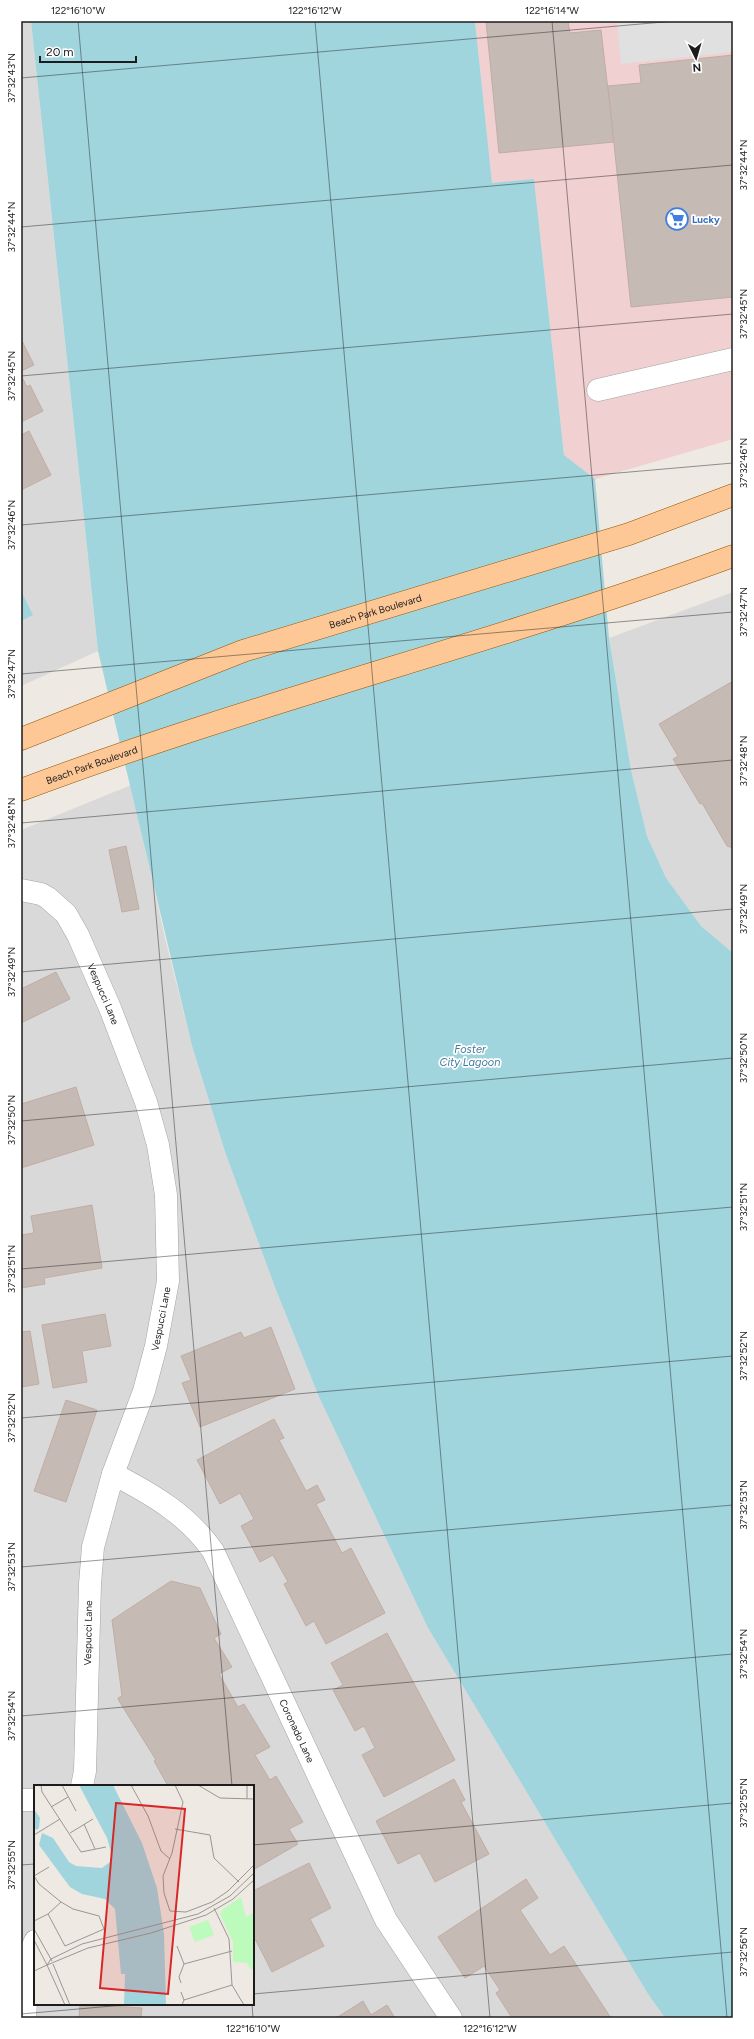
<svg xmlns="http://www.w3.org/2000/svg" width="754" height="2039" font-family="Figtree,sans-serif">
	<style>
		.residential { fill: #dad9d9; fill-rule: evenodd }
		.commercial { fill: #f0d0d1 }
		.parking { fill: #e0e0e0 }
		.water { fill: #a0d5de }
		.building { fill: #c6bab5; stroke: #c0ada4 }
		.lines { fill: none; stroke-linecap: round; stroke-linejoin: round }
		.minor-casing { stroke: #a3a3a3; stroke-width: 23 }
		.major-casing { stroke: #955500; stroke-width: 23 }
		.minor { stroke: #fff; stroke-width: 22 }
		.major { stroke: #fec896; stroke-width: 22 }
		.ticks { fill: none; stroke: #1c1c1c; stroke-width: 1; stroke-opacity: 0.45 }
		.labels { text-anchor: middle; dominant-baseline: central; stroke-width: 3.5; stroke-linejoin: round; paint-order: stroke }
		.shop-label { font-size: 10px; font-weight: bold; fill: #366cbe; stroke: #fff; text-anchor: start }
		.street-label { font-size: 10px; fill: #1c1c1c; stroke: #fff }
		.water-label { font-size: 11px; font-style: italic; fill: #41789e; stroke: #fff }
		.inset-road { fill: none; stroke: #9a9793; stroke-width: 1 }
		.view { fill: #d62828; fill-opacity: 0.15; stroke: #d62828; stroke-width: 2 }
		.inset-edge { fill: none; stroke: #1c1c1c; stroke-width: 2 }
		.neatline { fill: none; stroke: #1c1c1c; stroke-width: 1.5 }
		.ticks-label { font-size: 10px; text-anchor: middle; fill: #1c1c1c }
	</style>
	<rect width="100%" height="100%" fill="#eee9e2"/>
	<g class="residential">
		<polygon points="21,21 31,21 98,651 21,686"/>
		<polygon points="733,592 733,953 701,926 666,879 647,836 631,770 609,638"/>
		<path d="M131 785 165 938 192 1046 225 1152 276 1290 319 1397 428 1628 648 1994 665 2018H21V830ZM35 1786H253V2004H35Z"/>
	</g>
	<polygon class="commercial" points="475,21 733,21 733,439 595,479 564,455 534,179 492,184"/>
	<polygon class="parking" points="617,21 733,21 733,52 621,64"/>
	<g class="water">
		<polygon points="31,21 475,21 492,183 534,179 564,455 595,479 609,638 631,770 647,836 666,878 701,926 733,953 733,2018 665,2018 648,1994 428,1628 319,1397 276,1290 225,1152 192,1046 98,651"/>
		<polygon points="21,591 33,615 21,621"/>
	</g>
	<g class="building">
		<polygon points="486,21 568,21 570,33 601,30 614,142 499,153"/>
		<polygon points="733,55 733,297 631,307 608,86 641,83 639,65"/>
		<polygon points="21,339 34,365 21,371"/>
		<polygon points="21,375 27,387 30,385 43,411 21,422"/>
		<polygon points="29,431 51,475 21,490 21,435"/>
		<polygon points="733,681 733,848 727,846 702,803 700,804 673,759 678,756 659,724"/>
		<polygon points="126,846 139,909 122,912 109,850"/>
		<polygon points="56,972 70,999 21,1023 21,989"/>
		<polygon points="76,1087 94,1145 21,1168 21,1104"/>
		<polygon points="92,1205 102,1268 44,1278 45,1284 21,1288 21,1235 34,1233 31,1216"/>
		<polygon points="105,1314 111,1346 82,1351 87,1382 53,1388 42,1325"/>
		<polygon points="271,1327 295,1389 200,1427 182,1383 191,1380 181,1356 241,1332 244,1338"/>
		<polygon points="30,1331 39,1384 21,1387 21,1332"/>
		<polygon points="66,1400 97,1410 66,1502 34,1491"/>
		<polygon points="274,1419 284,1438 279,1440 306,1491 317,1485 325,1500 316,1504 342,1553 351,1548 385,1613 326,1644 314,1621 306,1626 284,1584 288,1582 273,1555 260,1562 241,1526 254,1519 240,1493 220,1504 197,1460"/>
		<polygon points="171,1581 200,1588 221,1634 214,1638 232,1667 219,1674 238,1707 244,1704 270,1747 255,1755 270,1780 276,1776 303,1822 289,1829 298,1844 253,1870 253,1786 168,1786 154,1761 156,1760 119,1701 118,1698 122,1696 112,1620"/>
		<polygon points="387,1633 455,1760 384,1797 362,1755 375,1748 364,1726 355,1731 333,1690 343,1685 331,1663"/>
		<polygon points="454,1779 465,1800 461,1802 489,1854 435,1882 420,1853 398,1864 376,1821"/>
		<polygon points="309,1863 331,1908 310,1919 324,1946 272,1972 253,1935 253,1891"/>
		<polygon points="526,1879 538,1898 520,1910 550,1955 564,1946 611,2018 512,2018 496,1993 500,1990 484,1966 465,1978 438,1937"/>
		<polygon points="363,2001 371,2015 387,2005 395,2018 336,2018"/>
		<polygon points="80,2004 142,2008 141,2018 79,2018"/>
	</g>
	<g class="lines">
		<g class="minor-casing">
			<g id="minor">
				<polyline points="598,390 733,359"/>
				<path id="s1" d="M21 890 41 894 48 898 66 914 78 935 110 1008 146 1102 158 1145 166 1195 168 1281 156 1346 144 1391 113 1474 93 1547 90 1584 85 1771 82 1786"/>
				<path id="s2" d="M113 1474C152 1494 188 1515 213 1551L386 1920 451 2018"/>
				<polyline points="21,1800 35,1800"/>
				<polyline points="25,2018 29,1956 35,1941"/>
			</g>
		</g>
		<g class="major-casing">
			<g id="major">
				<path id="s3" d="M21 739 243 651 629 534 733 495"/>
				<path id="s4" d="M21 790C255 702 499 642 733 556"/>
			</g>
		</g>
		<use href="#minor" class="minor"/>
		<use href="#major" class="major"/>
	</g>
	<path class="ticks" d="M78 21 232 1786M315 21 490 2018M552 21 727 2018M21 78 675 21M21 227 733 165M21 376 733 314M21 525 733 463M21 674 733 612M21 823 733 760M21 972 733 909M21 1121 733 1058M21 1269 733 1207M21 1418 733 1356M21 1567 733 1505M21 1716 733 1654M253 1845 733 1803M21 1865 35 1864M253 1994 733 1952M252 2004 253 2018M21 2014 135 2004"/>
	<defs>
		<g id="supermarket-ring" transform="scale(1.15)"><circle r="9.5" fill="#fff" stroke="#3f7fe0" stroke-width="1.5"/><path d="M-6-5.5h2.5l.6 2H6L4.5 2H-2.5L-4.4-4H-6ZM-1.5 3.2a1.3 1.3 0 1 0 .1 0ZM3 3.2a1.3 1.3 0 1 0 .1 0Z" fill="#3f7fe0"/></g>
	</defs>
	<g fill-rule="evenodd">
		<use href="#supermarket-ring" x="677" y="219"/>
	</g>
	<g class="labels">
		<g class="shop-label">
			<text x="692" y="219">Lucky</text>
		</g>
		<g class="street-label">
			<text stroke="none"><textPath href="#s3" startOffset="377">Beach Park Boulevard</textPath></text>
			<text stroke="none"><textPath href="#s4" startOffset="75">Beach Park Boulevard</textPath></text>
			<text stroke="none"><textPath href="#s1" startOffset="141">Vespucci Lane</textPath></text>
			<text transform="translate(161 1319) rotate(-79)">Vespucci Lane</text>
			<text transform="translate(88 1633) rotate(-89)">Vespucci Lane</text>
			<text stroke="none"><textPath href="#s2" startOffset="326">Coronado Lane</textPath></text>
		</g>
		<g class="water-label">
			<text x="470" y="1049">Foster<tspan x="470" dy="13">City Lagoon</tspan></text>
		</g>
	</g>
	<g transform="translate(34 1785)">
		<rect width="220" height="220" fill="#eee9e2"/>
		<path d="M207 112 212 132 220 127V182L217 185 213 178 199 177V157L186 129 188 125ZM174 135 180 150 161 157 155 142Z" fill="#bdfbbc"/>
		<path d="M45 0H79L108 58 123 103 130 149 132 220H90L91 189H87L81 124 71 114 48 109 36 102 5 60 8 48 19 53 35 77 42 81 68 83 76 77 78 71 73 53ZM0 24 6 33 5 43 3 45 0 43Z" fill="#a0d5de"/>
		<path class="inset-road" d="M7 0 8 7 47 67 72 62M28 0 42 26M97 0 114 31 127 66 136 74M141 0 149 17 138 68 129 91 130 108 136 126 152 127 178 117 194 106 220 80M164 0 186 13 220 14M213 0V14M17 22 34 12M50 39 61 64M141 44 176 50 180 73 205 97M36 48 59 34M0 50 26 34M0 91 5 99 27 117 39 124 65 131 70 144 31 161 14 129M0 91 15 82M180 123 195 154 198 200 210 220M0 136 14 129 27 117M0 144 18 176M0 155 13 180M143 161 150 179M19 179 36 220M13 180 17 174 48 159 164 129 196 111 220 88M13 180 54 163 117 148 172 130 199 114 220 95M0 186 13 180 31 220M147 198 145 192 150 179 198 166M147 207 150 215 148 220M150 215 198 200"/>
		<path class="view" d="M82 18 151 24 134 209 66 203Z"/>
		<rect width="220" height="220" class="inset-edge"/>
	</g>
	<rect width="754" height="2039" fill="none" stroke="#ffffff" stroke-width="44"/>
	<g transform="translate(696 58) rotate(175)" stroke="#ffffff" stroke-width="3" paint-order="stroke">
	<path d="M0-3L7 15L0 10L-7 15Z" fill="#1c1c1c"/>
	<text y="-6" font-size="11" font-weight="bold" text-anchor="middle" fill="#1c1c1c">N</text>
	</g>
	<path d="M40 56v6h96v-6" fill="none" stroke="#1c1c1c" stroke-width="2"/>
	<text x="46" y="56" font-size="12" fill="#1c1c1c" stroke="#ffffff" stroke-width="3" paint-order="stroke">20 m</text>
	<rect x="22" y="22" width="710" height="1995" class="neatline"/>
	<g class="ticks-label">
		<text x="78" y="14">122°16'10"W</text>
		<text x="315" y="14">122°16'12"W</text>
		<text x="552" y="14">122°16'14"W</text>
		<text transform="translate(11 78) rotate(-90)" y="4">37°32'43"N</text>
		<text transform="translate(743 165) rotate(-90)" y="4">37°32'44"N</text>
		<text transform="translate(11 227) rotate(-90)" y="4">37°32'44"N</text>
		<text transform="translate(743 314) rotate(-90)" y="4">37°32'45"N</text>
		<text transform="translate(11 376) rotate(-90)" y="4">37°32'45"N</text>
		<text transform="translate(743 463) rotate(-90)" y="4">37°32'46"N</text>
		<text transform="translate(11 525) rotate(-90)" y="4">37°32'46"N</text>
		<text transform="translate(743 612) rotate(-90)" y="4">37°32'47"N</text>
		<text transform="translate(11 674) rotate(-90)" y="4">37°32'47"N</text>
		<text transform="translate(743 761) rotate(-90)" y="4">37°32'48"N</text>
		<text transform="translate(11 823) rotate(-90)" y="4">37°32'48"N</text>
		<text transform="translate(743 909) rotate(-90)" y="4">37°32'49"N</text>
		<text transform="translate(11 972) rotate(-90)" y="4">37°32'49"N</text>
		<text transform="translate(743 1058) rotate(-90)" y="4">37°32'50"N</text>
		<text transform="translate(11 1120) rotate(-90)" y="4">37°32'50"N</text>
		<text transform="translate(743 1207) rotate(-90)" y="4">37°32'51"N</text>
		<text transform="translate(11 1269) rotate(-90)" y="4">37°32'51"N</text>
		<text transform="translate(743 1356) rotate(-90)" y="4">37°32'52"N</text>
		<text transform="translate(11 1418) rotate(-90)" y="4">37°32'52"N</text>
		<text transform="translate(743 1505) rotate(-90)" y="4">37°32'53"N</text>
		<text transform="translate(11 1567) rotate(-90)" y="4">37°32'53"N</text>
		<text transform="translate(743 1654) rotate(-90)" y="4">37°32'54"N</text>
		<text transform="translate(11 1716) rotate(-90)" y="4">37°32'54"N</text>
		<text transform="translate(743 1803) rotate(-90)" y="4">37°32'55"N</text>
		<text transform="translate(11 1865) rotate(-90)" y="4">37°32'55"N</text>
		<text transform="translate(743 1952) rotate(-90)" y="4">37°32'56"N</text>
		<text x="253" y="2032">122°16'10"W</text>
		<text x="490" y="2032">122°16'12"W</text>
	</g>
</svg>
